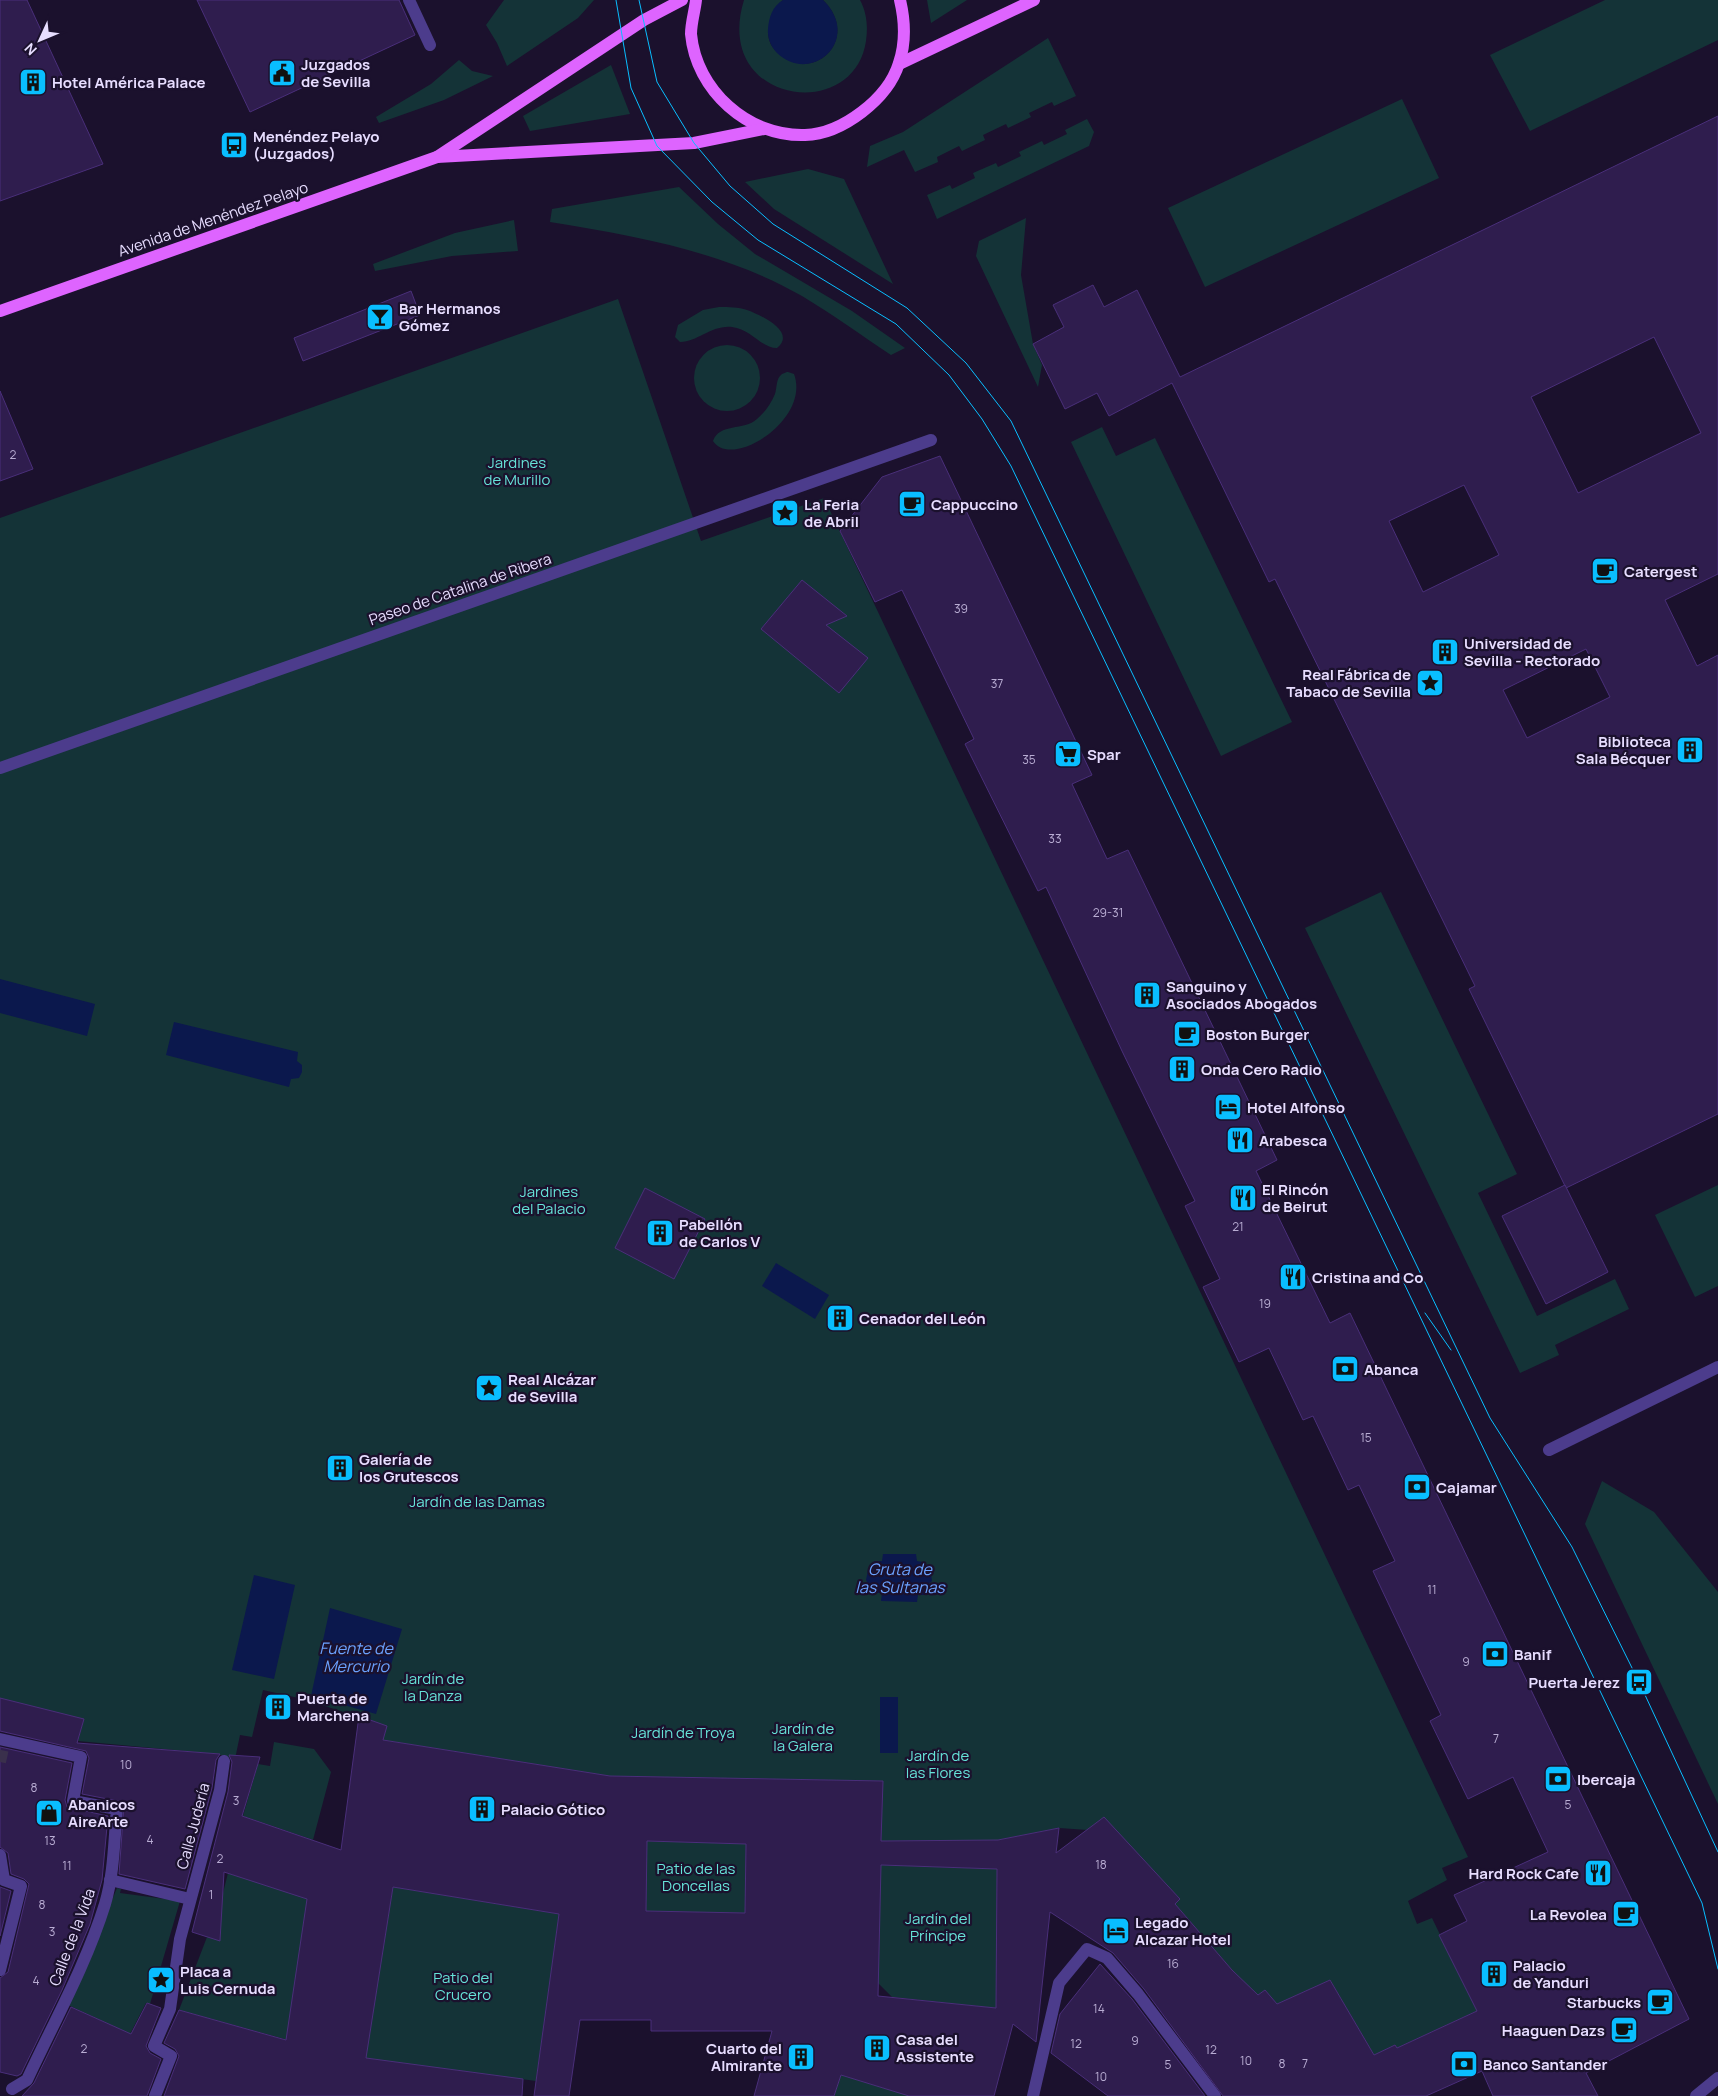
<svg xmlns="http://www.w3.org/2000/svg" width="1718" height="2096" font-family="Manrope,sans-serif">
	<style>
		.green { fill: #143337 }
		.water { fill: #0b184d }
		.building { fill: #2f1d4e; stroke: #4a2f7a; fill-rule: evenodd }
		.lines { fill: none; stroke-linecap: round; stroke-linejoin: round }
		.street-tunnel { stroke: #3a304c; stroke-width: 12; stroke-dasharray: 12 6; stroke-linecap: butt }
		.street { stroke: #4c3c8c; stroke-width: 12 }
		.primary { stroke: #de64ff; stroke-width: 12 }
		.tram { stroke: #09beff; stroke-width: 1 }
		.labels { text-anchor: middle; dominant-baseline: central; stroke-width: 4.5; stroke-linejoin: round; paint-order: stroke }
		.number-label { font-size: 12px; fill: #b9add3 }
		.poi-label { font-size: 15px; font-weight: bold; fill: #e7ddff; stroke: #1b112d; text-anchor: start }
		.street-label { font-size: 15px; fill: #e7ddff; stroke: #1b112d }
		.park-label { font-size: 15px; fill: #66e3d8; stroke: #1b112d }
		.water-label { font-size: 16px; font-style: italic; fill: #6ba2ff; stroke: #1b112d }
	</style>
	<rect width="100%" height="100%" fill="#1b112d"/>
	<g class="green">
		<polygon points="504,0 594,0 578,18 507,66 497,43 486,25"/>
		<path d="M744 0H783C774 6 773 17 769 27 767 35 769 45 776 51 813 87 862 38 823 0H860C867 13 868 27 866 41 854 124 712 104 744 0Z"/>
		<polygon points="927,0 967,0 931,23"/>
		<polygon points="1605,0 1718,0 1718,40 1530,131 1490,55"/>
		<polygon points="1048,38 1076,96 1054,106 1052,102 1029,113 1031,117 1008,128 1006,124 983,135 985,140 962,151 959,146 937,157 938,162 915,172 904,150 867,167 870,146 903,132"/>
		<polygon points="459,60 472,71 493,76 444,100 379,123 376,117 431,84"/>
		<polygon points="611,65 630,114 530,131 523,116"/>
		<polygon points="1402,99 1439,178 1205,287 1168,208"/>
		<polygon points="1087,119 1094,132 1089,146 937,219 927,195 950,185 952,189 975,178 973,173 996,163 998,167 1021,156 1019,152 1042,141 1044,145 1067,134 1065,130"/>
		<polygon points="808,169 844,179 893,284 774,209 745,182"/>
		<path d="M679 187 718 224 755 254 852 311 905 348 891 355C861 335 832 314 802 296 725 252 637 236 550 222L552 209Z"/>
		<polygon points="1026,218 1021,275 1033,344 1042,365 1038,387 976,256 979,241"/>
		<polygon points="514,220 518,251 452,256 375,271 373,264 455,233"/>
		<polygon points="618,299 701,541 824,498 1468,1857 1442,1868 1447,1880 1408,1901 1417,1924 1432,1918 1477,2011 1397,2048 1395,2045 1374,2055 1330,1980 1277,2004 1265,1990 1247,2004 1232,1970 1175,1904 1180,1899 1104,1818 1088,1830 1059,1828 998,1840 881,1841 883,1781 610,1776 383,1740 387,1726 303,1699 263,1690 252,1737 240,1735 235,1759 217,1754 78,1741 84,1719 0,1698 0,518"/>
		<path d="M719 307C729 307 738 307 747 310 761 315 797 332 777 348 761 348 751 329 732 327 711 325 698 342 680 342L675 337 678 325 703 310Z"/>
		<circle cx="727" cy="378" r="33"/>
		<path d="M788 372 794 374C811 420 731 470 713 441 719 423 744 431 757 419 765 412 771 404 775 394 777 388 776 379 781 375 782 374 786 372 788 372Z"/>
		<polygon points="1102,427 1116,456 1155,438 1292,722 1221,756 1071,442"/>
		<polygon points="1381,892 1517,1174 1478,1193 1537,1316 1615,1279 1629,1309 1555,1345 1559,1355 1520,1373 1305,928"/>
		<polygon points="1718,1185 1718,1286 1695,1297 1655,1215"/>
		<polygon points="1602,1481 1654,1512 1718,1592 1718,1804 1585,1524"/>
		<polygon points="274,1742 314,1749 331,1772 313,1840 243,1816 258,1764 270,1766"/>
		<polygon points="647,1841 746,1844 745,1913 646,1911"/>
		<polygon points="881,1865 997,1869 996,2008 892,1997 878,1983"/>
		<polygon points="228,1873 309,1899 288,2040 179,2010 207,1937 220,1940 221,1918 217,1917"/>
		<polygon points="393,1887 559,1914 536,2081 364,2058"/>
		<polygon points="117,1888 121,1889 120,1893 180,1901 150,2004 146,2003 130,2034 68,2005"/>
		<polygon points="841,2075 910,2096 834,2096"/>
	</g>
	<g class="water">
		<path d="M783 0H823C863 39 812 86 777 53 771 47 767 37 768 29 769 17 772 7 783 0Z"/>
		<polygon points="0,979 95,1004 87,1036 0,1013"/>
		<polygon points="174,1022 298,1052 297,1061 302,1065 302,1072 299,1078 291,1079 289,1087 166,1055"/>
		<polygon points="776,1263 829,1295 815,1319 762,1286"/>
		<polygon points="883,1554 916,1554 917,1561 923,1562 923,1567 931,1574 932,1581 924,1588 924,1595 918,1595 917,1602 881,1601 882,1593 874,1593 874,1585 868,1584 866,1580 868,1570 874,1569 874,1561 882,1561"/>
		<polygon points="254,1575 295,1585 274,1679 232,1670"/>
		<polygon points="330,1608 402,1629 376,1714 311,1696"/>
		<rect x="880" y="1697" width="18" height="56"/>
	</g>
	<g class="building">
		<polygon points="0,0 27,0 103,164 0,201"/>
		<polygon points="197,0 399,0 415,35 250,112"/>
		<path d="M1718 116V574L1665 600 1697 666 1718 655V1114L1566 1188 1469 989 1475 986 1275 579 1269 582 1172 383 1109 416 1097 393 1065 409 1033 344 1064 327 1053 305 1093 285 1104 307 1137 290 1180 377ZM1654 337 1701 433 1578 493 1531 397ZM1464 485 1499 555 1423 592 1389 521ZM1586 649 1610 697 1527 738 1503 690Z"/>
		<polygon points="411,291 420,315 303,361 294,338"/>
		<polygon points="0,391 33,469 0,481"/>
		<path d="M940 456 1092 775 1072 784 1107 859 1128 850 1277 1160 1256 1171 1330 1323 1350 1313 1689 2019 1586 2073 1598 2096H1493L1482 2071 1426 2096H1223L1144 1989 1113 1953 1050 1912 1036 2042 1013 2024 994 2096H909L841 2075 834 2096H754L772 2031H651V2020H580L569 2096H534L559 1914 393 1887 366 2058 523 2079 522 2096H164L179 2056 175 2049 164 2043 179 2010 286 2040 307 1899 224 1872 220 1941 192 1932 228 1792 232 1762 229 1755 260 1757 242 1816 341 1850 359 1716 387 1726 383 1740 610 1776 883 1781 881 1841 998 1840 1059 1828 1056 1853 1104 1817 1180 1899 1175 1904 1232 1970 1258 1995 1265 1990 1277 2004 1330 1980 1374 2055 1395 2045 1397 2048 1477 2011 1439 1935 1467 1921 1454 1895 1548 1852 1513 1777 1468 1799 1430 1721 1441 1715 1373 1571 1395 1561 1359 1485 1348 1490 1313 1416 1303 1420 1269 1348 1239 1362 1203 1287 1220 1279 1185 1206 1195 1201 1122 1051 1046 887 1038 891 965 744 974 739 902 590 875 602 840 531 882 477ZM647 1841 746 1844 745 1913 646 1911ZM881 1865 997 1869 996 2008 878 1996Z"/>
		<polygon points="802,580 847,616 826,625 868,658 839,693 761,629"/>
		<polygon points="1565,1185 1608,1272 1546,1304 1502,1216"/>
		<polygon points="645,1188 705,1219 674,1279 615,1248"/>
		<polygon points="0,1698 84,1719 77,1743 220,1754 216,1760 212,1788 185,1889 119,1874 124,1805 118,1801 82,1794 89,1758 86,1751 0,1731"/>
		<polygon points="0,1747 72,1763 65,1800 67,1807 108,1816 102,1880 90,1924 62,1990 21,2074 17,2076 0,2072 0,1978 8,1972 29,1884 24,1879 11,1874 8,1853 0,1847"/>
		<polygon points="0,1887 11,1891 0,1936"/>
		<polygon points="1100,1964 1132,1999 1205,2096 1108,2096 1051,2053 1060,2014"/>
		<polygon points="147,2003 161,2008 146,2046 150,2053 161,2059 147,2096 22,2096 34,2083 71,2007 131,2034"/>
	</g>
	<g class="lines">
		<polyline class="street-tunnel" points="0,1762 4,1744"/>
		<g class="street">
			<polyline points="409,0 430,45"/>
			<polyline points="0,768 931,440"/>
			<polyline points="1549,1450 1718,1367"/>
			<path d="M0 1739 81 1757 73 1801 117 1809C114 1840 114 1874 105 1904 86 1965 54 2022 27 2080L12 2089"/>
			<polyline points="0,1855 4,1880 21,1886 0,1970"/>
			<polyline points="110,1880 190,1899"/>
			<polyline points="155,2096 171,2056 154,2046 170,2009 180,1939 220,1790 224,1761"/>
			<polyline points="1033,2096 1059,1983 1087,1949 1107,1958 1138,1994 1215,2096"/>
			<polyline points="1696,2096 1718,2078"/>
		</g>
		<g class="primary">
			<path d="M696 0C695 10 691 23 691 34 696 90 748 137 805 135 842 134 888 99 899 63 906 42 905 21 900 0"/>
			<polyline points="899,64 1034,0"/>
			<polyline points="437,157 694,143 764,129"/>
			<polyline points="0,311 437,157 644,20 682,0"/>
		</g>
		<g class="tram">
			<polyline points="616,0 631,88 657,146 712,202 758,240 896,324 949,375 982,419 1011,466 1702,1903 1718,1969"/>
			<polyline points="639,0 657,82 694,143 730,186 773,224 907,308 966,363 1011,421 1490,1418 1572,1547 1639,1682 1718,1852"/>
			<polyline points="1425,1313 1451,1350"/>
		</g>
	</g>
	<defs>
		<g id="civic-square" transform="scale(1.4375)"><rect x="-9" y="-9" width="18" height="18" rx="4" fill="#09beff" stroke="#1b112d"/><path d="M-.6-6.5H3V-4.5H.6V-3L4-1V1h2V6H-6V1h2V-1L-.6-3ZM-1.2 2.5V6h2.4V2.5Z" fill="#111"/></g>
		<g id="building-square" transform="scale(1.4375)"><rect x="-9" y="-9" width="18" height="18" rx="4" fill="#09beff" stroke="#1b112d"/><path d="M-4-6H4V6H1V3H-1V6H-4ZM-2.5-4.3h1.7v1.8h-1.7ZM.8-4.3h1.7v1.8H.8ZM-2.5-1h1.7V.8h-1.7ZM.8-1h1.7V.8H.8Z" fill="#111"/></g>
		<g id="bus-square" transform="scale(1.4375)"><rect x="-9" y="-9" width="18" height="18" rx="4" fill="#09beff" stroke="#1b112d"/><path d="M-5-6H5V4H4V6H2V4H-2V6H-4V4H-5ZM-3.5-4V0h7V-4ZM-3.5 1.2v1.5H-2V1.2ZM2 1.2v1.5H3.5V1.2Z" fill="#111"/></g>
		<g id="bar-square" transform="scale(1.4375)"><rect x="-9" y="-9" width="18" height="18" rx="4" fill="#09beff" stroke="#1b112d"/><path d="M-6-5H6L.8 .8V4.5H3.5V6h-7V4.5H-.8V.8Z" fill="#111"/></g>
		<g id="cafe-square" transform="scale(1.4375)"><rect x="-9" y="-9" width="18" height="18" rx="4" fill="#09beff" stroke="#1b112d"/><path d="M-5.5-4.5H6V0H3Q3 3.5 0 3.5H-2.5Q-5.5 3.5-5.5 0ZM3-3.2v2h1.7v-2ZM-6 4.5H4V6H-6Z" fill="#111"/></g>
		<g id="sight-square" transform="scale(1.4375)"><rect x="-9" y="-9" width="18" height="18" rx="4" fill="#09beff" stroke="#1b112d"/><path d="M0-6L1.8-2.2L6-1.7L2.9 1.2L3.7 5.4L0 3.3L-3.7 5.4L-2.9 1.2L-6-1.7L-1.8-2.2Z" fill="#111"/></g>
		<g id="supermarket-square" transform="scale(1.4375)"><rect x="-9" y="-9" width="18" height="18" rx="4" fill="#09beff" stroke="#1b112d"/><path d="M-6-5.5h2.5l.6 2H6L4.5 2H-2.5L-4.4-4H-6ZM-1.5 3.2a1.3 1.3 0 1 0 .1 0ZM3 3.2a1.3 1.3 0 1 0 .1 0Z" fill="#111"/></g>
		<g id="hotel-square" transform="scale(1.4375)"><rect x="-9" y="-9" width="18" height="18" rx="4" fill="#09beff" stroke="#1b112d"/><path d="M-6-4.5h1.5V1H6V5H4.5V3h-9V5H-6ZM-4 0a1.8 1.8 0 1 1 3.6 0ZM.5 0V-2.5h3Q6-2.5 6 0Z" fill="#111"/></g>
		<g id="restaurant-square" transform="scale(1.4375)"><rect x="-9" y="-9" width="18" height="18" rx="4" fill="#09beff" stroke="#1b112d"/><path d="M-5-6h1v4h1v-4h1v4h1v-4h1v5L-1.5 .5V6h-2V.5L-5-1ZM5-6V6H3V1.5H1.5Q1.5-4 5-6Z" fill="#111"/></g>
		<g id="bank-square" transform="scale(1.4375)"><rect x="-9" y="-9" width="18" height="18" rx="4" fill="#09beff" stroke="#1b112d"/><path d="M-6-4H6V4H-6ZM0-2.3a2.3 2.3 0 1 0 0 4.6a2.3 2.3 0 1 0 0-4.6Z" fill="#111"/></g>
		<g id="shop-square" transform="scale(1.4375)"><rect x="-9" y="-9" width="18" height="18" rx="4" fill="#09beff" stroke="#1b112d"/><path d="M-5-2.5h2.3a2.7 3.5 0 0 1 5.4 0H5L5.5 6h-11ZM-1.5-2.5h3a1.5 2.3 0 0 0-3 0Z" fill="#111"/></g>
	</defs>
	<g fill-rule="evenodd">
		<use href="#civic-square" x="282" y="73"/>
		<use href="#building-square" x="33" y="82"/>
		<use href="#bus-square" x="234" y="145"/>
		<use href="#bar-square" x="380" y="317"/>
		<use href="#cafe-square" x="912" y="504"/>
		<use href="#sight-square" x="785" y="513"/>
		<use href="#cafe-square" x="1605" y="571"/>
		<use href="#building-square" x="1445" y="652"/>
		<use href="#sight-square" x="1430" y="683"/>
		<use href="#building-square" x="1690" y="750"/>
		<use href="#supermarket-square" x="1068" y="754"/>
		<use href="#building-square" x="1147" y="995"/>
		<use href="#cafe-square" x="1187" y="1034"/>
		<use href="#building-square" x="1182" y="1069"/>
		<use href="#hotel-square" x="1228" y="1107"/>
		<use href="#restaurant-square" x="1240" y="1140"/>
		<use href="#restaurant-square" x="1243" y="1198"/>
		<use href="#building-square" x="660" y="1233"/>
		<use href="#restaurant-square" x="1293" y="1277"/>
		<use href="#building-square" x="840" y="1318"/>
		<use href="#bank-square" x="1345" y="1369"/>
		<use href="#sight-square" x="489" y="1388"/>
		<use href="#building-square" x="340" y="1468"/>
		<use href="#bank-square" x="1417" y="1487"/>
		<use href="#bank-square" x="1495" y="1654"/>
		<use href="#bus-square" x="1639" y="1682"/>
		<use href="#building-square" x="278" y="1707"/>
		<use href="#bank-square" x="1558" y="1779"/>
		<use href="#building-square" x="482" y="1809"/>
		<use href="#shop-square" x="49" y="1813"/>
		<use href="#restaurant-square" x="1598" y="1873"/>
		<use href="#cafe-square" x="1626" y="1914"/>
		<use href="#hotel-square" x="1116" y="1931"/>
		<use href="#building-square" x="1494" y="1974"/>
		<use href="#sight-square" x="161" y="1980"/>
		<use href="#cafe-square" x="1660" y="2002"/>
		<use href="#cafe-square" x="1624" y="2030"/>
		<use href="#building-square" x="877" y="2048"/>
		<use href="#building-square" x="801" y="2057"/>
		<use href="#bank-square" x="1464" y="2064"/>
	</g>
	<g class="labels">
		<g class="number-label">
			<text x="13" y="454">2</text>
			<text x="961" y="608">39</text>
			<text x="997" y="683">37</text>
			<text x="1029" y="759">35</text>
			<text x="1055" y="838">33</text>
			<text x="1108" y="912">29-31</text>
			<text x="1238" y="1226">21</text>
			<text x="1265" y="1303">19</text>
			<text x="1366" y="1437">15</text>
			<text x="1432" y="1589">11</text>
			<text x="1466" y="1661">9</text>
			<text x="1496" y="1738">7</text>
			<text x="126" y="1764">10</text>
			<text x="34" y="1787">8</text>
			<text x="236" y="1800">3</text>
			<text x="1568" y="1804">5</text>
			<text x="150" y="1839">4</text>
			<text x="50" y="1840">13</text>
			<text x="220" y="1858">2</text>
			<text x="1101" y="1864">18</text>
			<text x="67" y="1865">11</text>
			<text x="211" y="1894">1</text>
			<text x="42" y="1904">8</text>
			<text x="52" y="1931">3</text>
			<text x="1173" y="1963">16</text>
			<text x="36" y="1980">4</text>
			<text x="1099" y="2008">14</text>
			<text x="1135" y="2040">9</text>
			<text x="1076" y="2043">12</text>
			<text x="84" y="2048">2</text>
			<text x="1211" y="2049">12</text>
			<text x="1246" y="2060">10</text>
			<text x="1282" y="2063">8</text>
			<text x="1305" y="2063">7</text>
			<text x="1168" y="2064">5</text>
			<text x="1101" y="2076">10</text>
		</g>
		<g class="poi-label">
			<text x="301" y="64">Juzgados<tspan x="301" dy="17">de Sevilla</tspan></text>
			<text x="52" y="82">Hotel América Palace</text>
			<text x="253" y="136">Menéndez Pelayo<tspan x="253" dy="17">(Juzgados)</tspan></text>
			<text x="399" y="308">Bar Hermanos<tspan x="399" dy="17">Gómez</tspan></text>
			<text x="804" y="504">La Feria<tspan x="804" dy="17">de Abril</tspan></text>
			<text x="931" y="504">Cappuccino</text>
			<text x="1624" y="571">Catergest</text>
			<text x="1464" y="643">Universidad de<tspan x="1464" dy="17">Sevilla - Rectorado</tspan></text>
			<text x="1411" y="674" text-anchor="end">Real Fábrica de<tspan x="1411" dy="17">Tabaco de Sevilla</tspan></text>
			<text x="1671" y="741" text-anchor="end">Biblioteca<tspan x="1671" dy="17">Sala Bécquer</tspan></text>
			<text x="1087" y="754">Spar</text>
			<text x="1166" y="986">Sanguino y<tspan x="1166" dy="17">Asociados Abogados</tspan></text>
			<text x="1206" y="1034">Boston Burger</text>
			<text x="1201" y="1069">Onda Cero Radio</text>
			<text x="1247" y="1107">Hotel Alfonso</text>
			<text x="1259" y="1140">Arabesca</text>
			<text x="1262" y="1189">El Rincón<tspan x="1262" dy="17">de Beirut</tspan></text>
			<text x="679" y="1224">Pabellón<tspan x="679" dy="17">de Carlos V</tspan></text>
			<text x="1312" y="1277">Cristina and Co</text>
			<text x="859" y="1318">Cenador del León</text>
			<text x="1364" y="1369">Abanca</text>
			<text x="508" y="1379">Real Alcázar<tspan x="508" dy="17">de Sevilla</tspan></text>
			<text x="359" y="1459">Galería de<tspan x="359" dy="17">los Grutescos</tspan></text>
			<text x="1436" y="1487">Cajamar</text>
			<text x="1514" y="1654">Banif</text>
			<text x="1620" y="1682" text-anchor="end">Puerta Jerez</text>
			<text x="297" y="1698">Puerta de<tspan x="297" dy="17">Marchena</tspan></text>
			<text x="1577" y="1779">Ibercaja</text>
			<text x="68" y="1804">Abanicos<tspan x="68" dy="17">AireArte</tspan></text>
			<text x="501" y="1809">Palacio Gótico</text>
			<text x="1579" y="1873" text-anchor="end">Hard Rock Cafe</text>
			<text x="1607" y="1914" text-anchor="end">La Revolea</text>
			<text x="1135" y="1922">Legado<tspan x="1135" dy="17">Alcazar Hotel</tspan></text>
			<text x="1513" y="1965">Palacio<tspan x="1513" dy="17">de Yanduri</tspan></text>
			<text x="180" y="1971">Placa a<tspan x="180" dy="17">Luis Cernuda</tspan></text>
			<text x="1641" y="2002" text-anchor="end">Starbucks</text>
			<text x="1605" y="2030" text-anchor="end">Haaguen Dazs</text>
			<text x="896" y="2039">Casa del<tspan x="896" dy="17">Assistente</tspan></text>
			<text x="782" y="2048" text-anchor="end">Cuarto del<tspan x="782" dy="17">Almirante</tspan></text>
			<text x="1483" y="2064">Banco Santander</text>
		</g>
		<g class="street-label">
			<text transform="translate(213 219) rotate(-19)">Avenida de Menéndez Pelayo</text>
			<text transform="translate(460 589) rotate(-19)">Paseo de Catalina de Ribera</text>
			<text transform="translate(193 1826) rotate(-75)">Calle Judería</text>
			<text transform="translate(72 1937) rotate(-69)">Calle de la Vida</text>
		</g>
		<g class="park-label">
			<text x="517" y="462">Jardines<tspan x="517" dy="17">de Murillo</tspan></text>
			<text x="549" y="1191">Jardines<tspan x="549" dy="17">del Palacio</tspan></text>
			<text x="477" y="1501">Jardín de las Damas</text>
			<text x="433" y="1678">Jardín de<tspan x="433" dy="17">la Danza</tspan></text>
			<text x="803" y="1728">Jardín de<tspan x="803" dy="17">la Galera</tspan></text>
			<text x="683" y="1732">Jardín de Troya</text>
			<text x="938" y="1755">Jardín de<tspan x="938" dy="17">las Flores</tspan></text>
			<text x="696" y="1868">Patio de las<tspan x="696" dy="17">Doncellas</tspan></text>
			<text x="938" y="1918">Jardín del<tspan x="938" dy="17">Príncipe</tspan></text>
			<text x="463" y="1977">Patio del<tspan x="463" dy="17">Crucero</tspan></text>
		</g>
		<g class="water-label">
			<text x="900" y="1569">Gruta de<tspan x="900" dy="18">las Sultanas</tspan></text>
			<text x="356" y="1648">Fuente de<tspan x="356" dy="18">Mercurio</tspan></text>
		</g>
	</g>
	<g transform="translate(40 40) rotate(226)" stroke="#1b112d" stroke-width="4" paint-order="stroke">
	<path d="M0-4L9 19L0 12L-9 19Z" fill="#e7ddff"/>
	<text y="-8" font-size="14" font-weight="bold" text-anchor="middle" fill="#e7ddff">N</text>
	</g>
</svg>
